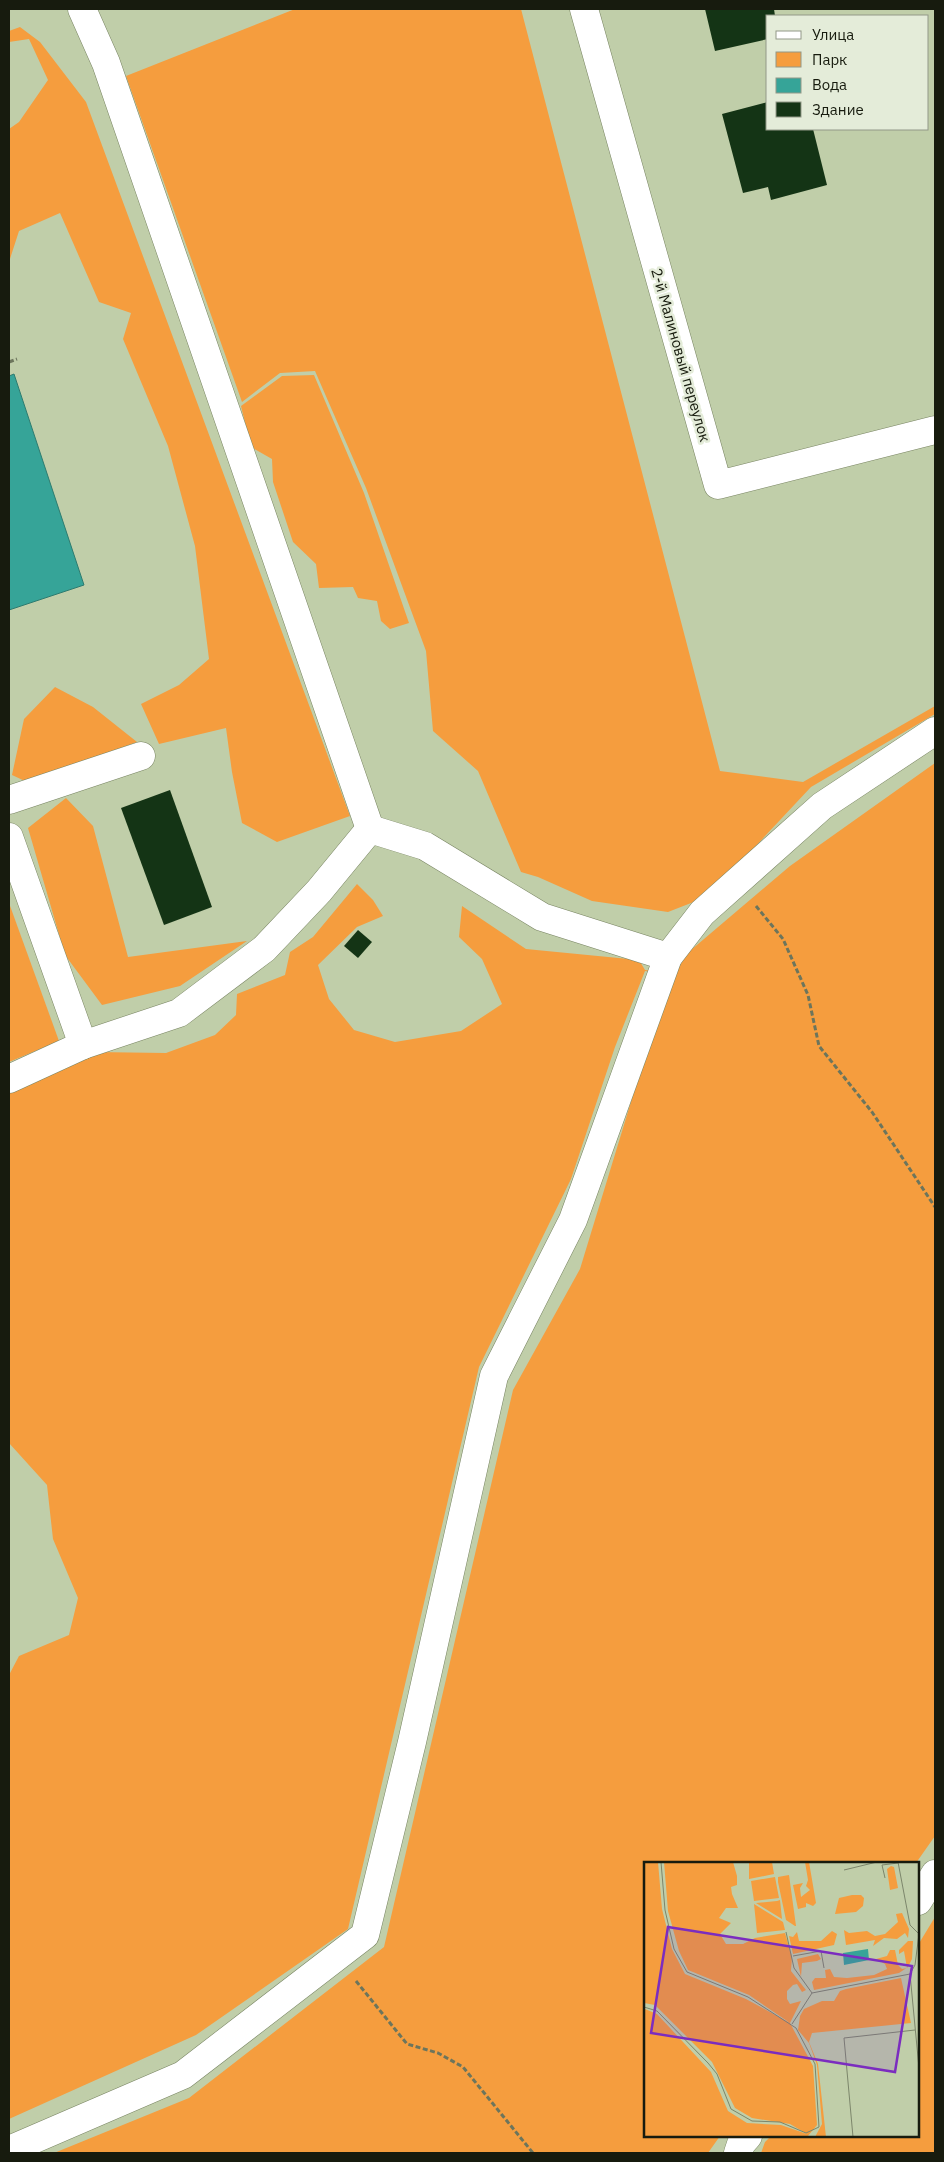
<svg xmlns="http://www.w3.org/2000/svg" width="944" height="2162" font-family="'IBM Plex Sans',sans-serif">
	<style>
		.green { fill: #f59d3e }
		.water { fill: #36a498; stroke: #2d7b6f }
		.building { fill: #143415 }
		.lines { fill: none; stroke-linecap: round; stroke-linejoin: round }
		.minor-casing { stroke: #788462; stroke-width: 29 }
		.path { stroke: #6c755c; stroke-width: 3; stroke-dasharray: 5 2.5; stroke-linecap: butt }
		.minor { stroke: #fff; stroke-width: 28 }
		.labels { text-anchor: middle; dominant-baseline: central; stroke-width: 5; stroke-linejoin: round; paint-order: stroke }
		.street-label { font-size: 15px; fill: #171b0e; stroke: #e4ecd9 }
		.inset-road { fill: none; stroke: #7c866b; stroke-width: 1 }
		.view { fill: #7b2cbf; fill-opacity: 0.15; stroke: #7b2cbf; stroke-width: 2.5 }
		.inset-edge { fill: none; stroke: #171b0e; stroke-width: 2.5 }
	</style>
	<rect width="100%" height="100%" fill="#c0cea9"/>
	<g class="green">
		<polygon points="295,9 521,9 720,771 803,782 935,706 935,714 811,787 709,896 668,912 592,901 538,877 521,872 478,771 433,731 426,651 366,488 315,371 280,373 242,402 126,76"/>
		<polygon points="20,27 40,42 86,102 350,816 277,842 242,823 232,772 226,728 159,744 141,704 179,685 209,659 195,546 168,446 123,339 131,313 99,302 60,213 19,231 9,262 9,129 19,122 48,80 29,39 9,42 9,31"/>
		<polygon points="314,375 364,493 409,623 390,629 381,621 377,601 358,598 353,587 319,588 316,564 293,542 273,482 272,459 251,447 241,406 282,376"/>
		<polygon points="55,687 93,707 137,742 27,782 12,775 24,719"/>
		<polygon points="935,763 935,1836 916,1863 645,1863 645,2136 720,2136 708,2153 54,2153 189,2098 384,1947 513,1390 580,1269 663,997 666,974 645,971 615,1047 571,1179 479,1367 348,1929 196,2035 9,2119 9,1675 19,1656 69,1635 78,1598 53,1539 47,1485 9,1443 9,1089 94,1052 166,1053 215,1035 236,1015 237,994 285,975 290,952 313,937 357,884 373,900 383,916 357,927 318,965 329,999 354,1030 395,1042 461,1031 502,1004 482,959 459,937 462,906 526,949 639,960 645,970 664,973 790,866"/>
		<polygon points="66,798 93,826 128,957 247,941 180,986 102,1005 65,955 28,828"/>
		<polygon points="9,903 59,1041 9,1062"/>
		<polygon points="935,1917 935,2153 761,2153 765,2142 771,2136 918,2136 918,1945"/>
	</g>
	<polygon class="water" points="14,374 84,585 9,610 9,376"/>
	<g class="building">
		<polygon points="705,9 774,9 775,16 768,16 768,39 715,51"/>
		<polygon points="768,102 768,129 813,129 827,185 771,200 768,187 743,193 722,114"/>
		<polygon points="170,790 212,907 164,925 121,808"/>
		<polygon points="358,930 372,942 358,958 344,946"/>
	</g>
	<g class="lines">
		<g class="minor-casing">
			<g id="minor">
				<polyline points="82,9 106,63 370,829"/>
				<polyline points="584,9 718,485 935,430"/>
				<polyline points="9,800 141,756"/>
				<polyline points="370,829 425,846 542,917 668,957"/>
				<polyline points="9,837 83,1045"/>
				<polyline points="9,1079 83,1045 179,1013 264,949 319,891 370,829"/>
				<polyline points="918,1901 935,1874"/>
				<polyline points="9,2150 183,2075 365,1935 412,1742 494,1376 573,1220 668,957 702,913 822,806 935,731"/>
				<polyline points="738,2153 741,2144 748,2136"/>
			</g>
		</g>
		<g class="path">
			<polyline points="9,362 17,359"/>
			<polyline points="756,906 783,939 808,995 819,1046 872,1112 935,1207"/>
			<polyline points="356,1981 407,2044 438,2053 463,2067 533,2153"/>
		</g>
		<use href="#minor" class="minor"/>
	</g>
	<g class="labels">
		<g class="street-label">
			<text transform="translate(681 355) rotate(74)">2-й Малиновый переулок</text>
		</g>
	</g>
	<g transform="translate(644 1862)">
		<rect width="275" height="275" fill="#c0cea9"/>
		<path d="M0 0H14L18 47 28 87 41 112 102 137 146 161 105 133 44 108 35 89 24 49 20 0H89L93 14V23L87 25 88 32 94 46H82L75 56 87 61 76 72 82 82H99L111 76 141 71 148 95 147 109 162 128 158 130 153 122 149 123 143 129V137L146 142 157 139 146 161 169 204 173 263 164 274 0 275 1 147 13 152 67 210 84 249 103 261 137 263 163 272 146 262 108 256 91 246 68 200 11 143 0 141ZM105 0H128L130 12 105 17ZM161 0H165L172 41 169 44 162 41V45L154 47 149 23 159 21 156 26 157 35 166 28 162 24 164 18ZM247 4 250 5 254 26 246 28 243 7ZM145 13 152 64H151L142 58 134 20V15ZM131 15 135 36 110 39 107 19ZM208 33H217L220 36 219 44 212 50 191 52 195 36ZM136 38 138 57 112 41 133 39ZM110 42 139 60 141 68 113 71ZM258 51 265 67 264 76 261 71 253 77 240 76 229 84 231 78 202 83 200 68 205 71 223 69 231 74 241 72 254 60 252 52ZM188 69 193 72 190 83 149 92 145 74 149 75 153 70 155 79H177ZM264 79H269L268 97 264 105 255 111 170 128 168 120 171 116H182L181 108 186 107 190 115 203 116 230 113 243 107 241 102 232 97 243 94 246 88H251L254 103 258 107 263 106 260 89 255 92V88ZM174 92 177 97 173 99 158 101 157 115 153 97ZM257 116 267 161 168 171 165 180 174 202 182 275H171L178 262 173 203 165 181 154 168 156 154 160 147 178 139H190L196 129 202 127Z" fill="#f59d3e"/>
		<path d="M224 87 225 98 200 103 199 91Z" fill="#36a498"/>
		<path class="inset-road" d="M254 0 266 63 275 72M200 8 233 0M241 16 238 3 254 1M142 70 150 106 168 131M149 94 177 89 180 106M266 112 275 206M168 131 266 112 271 103 275 72M0 145 13 149 64 201 73 212 87 247 108 259 136 260 162 271 175 265 171 202 152 166 104 135 43 110 30 87 21 48 17 0M148 162 168 131M209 275 200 176 271 168"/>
		<path class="view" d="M24 65 268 104 251 210 7 171Z"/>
		<rect width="275" height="275" class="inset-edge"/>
	</g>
	<rect width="944" height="2162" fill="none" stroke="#171b0e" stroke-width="20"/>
	<rect x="766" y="15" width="162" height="115" fill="#e4ecd9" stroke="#929888"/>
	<rect x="776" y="31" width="25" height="8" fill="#ffffff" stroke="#929888"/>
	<text x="812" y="40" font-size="15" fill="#171b0e">Улица</text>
	<rect x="776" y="52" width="25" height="15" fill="#f59d3e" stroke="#929888"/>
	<text x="812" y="65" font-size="15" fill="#171b0e">Парк</text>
	<rect x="776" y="78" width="25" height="15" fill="#36a498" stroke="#929888"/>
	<text x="812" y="90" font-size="15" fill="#171b0e">Вода</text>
	<rect x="776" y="102" width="25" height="15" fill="#143415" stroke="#929888"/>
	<text x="812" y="115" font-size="15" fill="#171b0e">Здание</text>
</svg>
